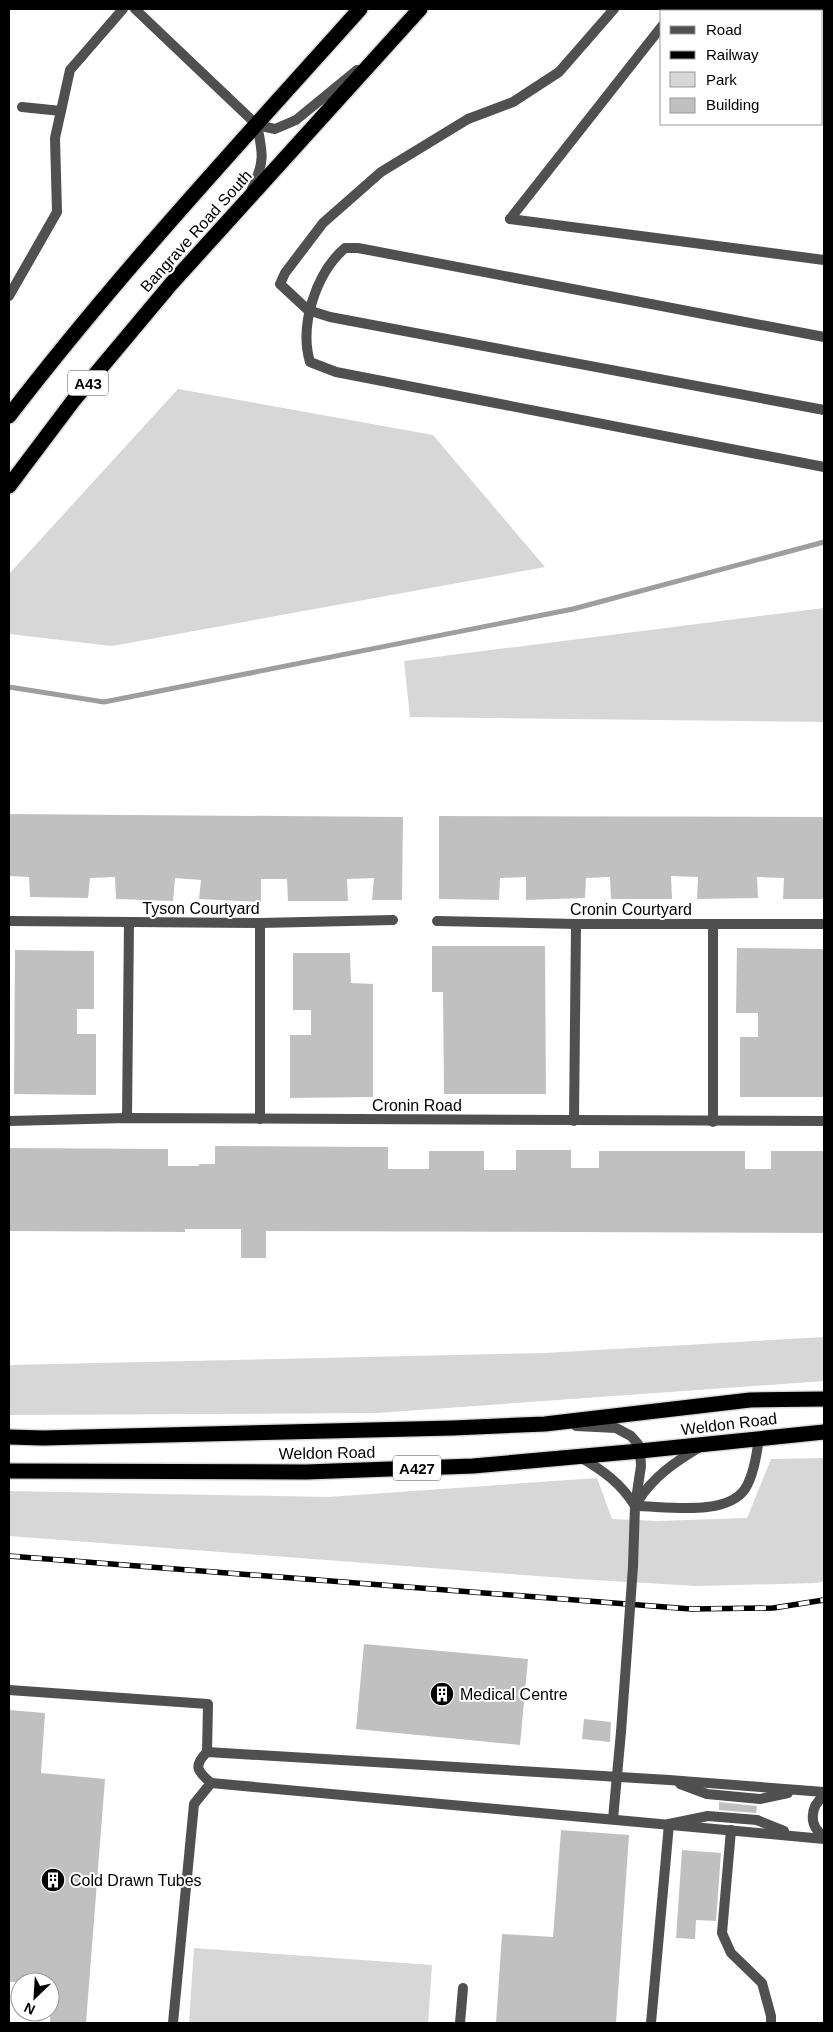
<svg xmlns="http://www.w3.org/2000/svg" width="833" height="2032" font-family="Helvetica,sans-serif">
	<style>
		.green { fill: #d7d7d7 }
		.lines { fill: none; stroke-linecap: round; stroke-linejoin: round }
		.stream { stroke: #9e9e9e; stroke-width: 5 }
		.building { fill: #c0c0c0 }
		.highway-casing { stroke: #dbdbdb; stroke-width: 18 }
		.lane { stroke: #505050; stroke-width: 10 }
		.street { stroke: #505050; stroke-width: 10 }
		.highway { stroke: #000; stroke-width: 15 }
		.rail-casing { stroke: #000; stroke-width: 5.5 }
		.rail { stroke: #fff; stroke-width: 4; stroke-dasharray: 11; stroke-linecap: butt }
		.street-bridge { stroke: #505050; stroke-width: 10 }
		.labels { text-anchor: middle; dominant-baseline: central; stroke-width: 4; stroke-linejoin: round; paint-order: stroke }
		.shield { fill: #fff; stroke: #4c4c4c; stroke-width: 1 }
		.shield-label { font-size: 15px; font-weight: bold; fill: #000 }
		.street-label { font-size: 16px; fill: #000; stroke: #fff }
		.poi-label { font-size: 16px; fill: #000; stroke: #fff; text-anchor: start }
	</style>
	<rect width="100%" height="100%" fill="#fff"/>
	<g class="green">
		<polygon points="178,389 433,435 545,567 112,646 9,634 9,574"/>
		<polygon points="824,608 824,722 410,717 404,661"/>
		<polygon points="824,1337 824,1381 377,1413 9,1415 9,1365 545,1353"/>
		<polygon points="824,1458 824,1581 817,1583 697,1586 577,1579 9,1536 9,1491 328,1497 597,1478 612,1519 657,1521 747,1518 771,1459"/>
		<polygon points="194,1948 432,1965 428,2023 189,2023"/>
	</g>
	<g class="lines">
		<polyline class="stream" points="9,687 104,702 573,609 824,542"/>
	</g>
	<g class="building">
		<polygon points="9,814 403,817 402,900 372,900 374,878 347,879 348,901 288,901 287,879 261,879 261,902 199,899 201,880 175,878 173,901 116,899 115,877 90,878 88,898 30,897 29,877 9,876"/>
		<polygon points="439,816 824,817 824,899 783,899 784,878 757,877 758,898 697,899 698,877 671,876 672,899 611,899 610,877 586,878 585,898 526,900 526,877 500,878 499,900 439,899"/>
		<polygon points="432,946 545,946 546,1094 444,1094 443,992 432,992"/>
		<polygon points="737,948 824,949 824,1097 740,1097 740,1037 758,1037 758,1013 736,1013"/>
		<polygon points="15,950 94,951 94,1009 77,1009 77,1034 96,1034 96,1095 14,1094"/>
		<polygon points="293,953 350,953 351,983 373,984 373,1097 290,1098 290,1035 311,1035 311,1010 293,1010"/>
		<polygon points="215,1146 388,1147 388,1169 429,1169 429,1151 484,1151 484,1170 516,1170 516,1150 571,1150 571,1168 599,1168 599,1151 745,1151 745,1169 771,1169 771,1151 824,1151 824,1233 266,1231 266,1258 241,1258 241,1229 185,1229 185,1232 9,1231 9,1148 168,1149 168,1166 199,1166 199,1164 215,1164"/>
		<polygon points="364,1644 528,1659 520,1745 356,1729"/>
		<polygon points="9,1710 45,1713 41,1773 105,1779 86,2023 50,2023 50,1982 9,1982"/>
		<polygon points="584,1719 611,1722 610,1742 582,1739"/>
		<polygon points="719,1802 757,1806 756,1813 719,1810"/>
		<polygon points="561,1830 629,1835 616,2023 496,2023 502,1934 553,1937"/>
		<polygon points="682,1850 721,1853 716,1921 696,1920 695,1939 676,1938"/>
	</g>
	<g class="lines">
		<g class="highway-casing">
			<g id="highway">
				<path d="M9 416C118 274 241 142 360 9"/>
				<polyline points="9,486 73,401 171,284 420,9"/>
				<polyline points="9,1437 43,1438 453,1428 545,1424 750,1400 824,1399"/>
				<polyline points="9,1471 306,1472 473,1466 640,1451 824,1432"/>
			</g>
		</g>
		<g class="lane">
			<polyline points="614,9 559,72 513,102 468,119 381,172 323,223 285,273 280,284 308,310 330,317 824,410"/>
			<polyline points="673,11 675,9"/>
			<polyline points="22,107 61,111"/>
			<polyline points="510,219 824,260"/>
			<polyline points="510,219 662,26"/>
			<path d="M824 337 358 248H345C316 273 299 325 310 362L336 372 824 467"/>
			<path d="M635 1506C665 1506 726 1517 745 1489 754 1475 757 1454 759 1437"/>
			<polyline points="9,1690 208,1704 207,1752"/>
			<polyline points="680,1784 707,1794 760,1799 788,1793"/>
			<path d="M824 1792 669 1780 207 1752C193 1766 197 1771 211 1783L824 1839"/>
			<path d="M824 1796C810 1806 808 1826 824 1836"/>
			<polyline points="613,1819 621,1732"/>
			<polyline points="731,1830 722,1933 731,1953 762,1983 771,2016 771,2023"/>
			<polyline points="173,2023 194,1804 211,1783"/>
			<polyline points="460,2023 463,1988"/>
			<polyline points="651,2023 669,1824 708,1816 757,1820 784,1831"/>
		</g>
		<g class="street">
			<polyline points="135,9 257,125 275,129 296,120 357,70"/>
			<path d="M252 189C265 162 263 153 257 125"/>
			<polyline points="9,296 57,212 55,138 70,70 123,9"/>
			<polyline points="9,921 260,923 393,920"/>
			<polyline points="437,921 576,924 824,924"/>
			<polyline points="127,1118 129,922"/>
			<polyline points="260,1119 260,923"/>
			<polyline points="9,1121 127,1118 824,1121"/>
			<polyline points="574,1121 576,924"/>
			<polyline points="713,1122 713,924"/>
			<polyline points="576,1426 616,1428 631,1436 638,1444 640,1451 641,1466 635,1506 633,1566"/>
			<path d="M580 1457C602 1470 621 1483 635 1506"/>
			<path d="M638 1501C654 1476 675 1462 700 1447"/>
			<polyline points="621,1732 627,1650"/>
		</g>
		<use href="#highway" class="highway"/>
		<g class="rail-casing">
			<polyline id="rail" points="9,1556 691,1609 773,1608 824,1600"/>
		</g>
		<use href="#rail" class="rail"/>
		<polyline class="street-bridge" points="627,1650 633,1566"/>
	</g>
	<defs>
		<g id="building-disc" transform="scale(1.25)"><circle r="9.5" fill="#000" stroke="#fff"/><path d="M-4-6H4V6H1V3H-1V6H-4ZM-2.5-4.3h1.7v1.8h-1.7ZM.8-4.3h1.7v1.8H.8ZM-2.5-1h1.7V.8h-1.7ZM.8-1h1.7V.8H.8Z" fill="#fff"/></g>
	</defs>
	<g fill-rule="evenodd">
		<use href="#building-disc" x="442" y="1694"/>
		<use href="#building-disc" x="53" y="1880"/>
	</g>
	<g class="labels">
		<g class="shield">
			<rect x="68" y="370.5" width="40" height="25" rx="4"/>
			<rect x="393" y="1455.5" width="48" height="25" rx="4"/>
		</g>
		<g class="shield-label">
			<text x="88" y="383">A43</text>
			<text x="417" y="1468">A427</text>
		</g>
		<g class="street-label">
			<text transform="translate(196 231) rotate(-48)">Bangrave Road South</text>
			<text x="201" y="908">Tyson Courtyard</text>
			<text x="631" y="909">Cronin Courtyard</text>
			<text x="417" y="1105">Cronin Road</text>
			<text transform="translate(729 1424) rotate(-7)">Weldon Road</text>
			<text transform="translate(327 1453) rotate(-1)">Weldon Road</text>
		</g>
		<g class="poi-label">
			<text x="460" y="1694">Medical Centre</text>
			<text x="70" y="1880">Cold Drawn Tubes</text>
		</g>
	</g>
	<rect width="833" height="2032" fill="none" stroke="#000000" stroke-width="20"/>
	<rect x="660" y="10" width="162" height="115" fill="#ffffff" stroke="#999999"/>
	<rect x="670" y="26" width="25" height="8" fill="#505050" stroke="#999999"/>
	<text x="706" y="35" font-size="15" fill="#000000">Road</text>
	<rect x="670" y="51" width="25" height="8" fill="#000000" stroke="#999999"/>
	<text x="706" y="60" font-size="15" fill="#000000">Railway</text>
	<rect x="670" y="72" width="25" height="15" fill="#d7d7d7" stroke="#999999"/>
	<text x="706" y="85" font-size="15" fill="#000000">Park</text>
	<rect x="670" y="98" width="25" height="15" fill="#c0c0c0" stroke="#999999"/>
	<text x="706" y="110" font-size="15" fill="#000000">Building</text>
	<g transform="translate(35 1997) rotate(205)"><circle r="24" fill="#ffffff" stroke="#999999"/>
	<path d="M0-4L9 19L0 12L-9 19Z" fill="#000000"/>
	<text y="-8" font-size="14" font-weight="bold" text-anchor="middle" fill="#000000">N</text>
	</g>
</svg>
